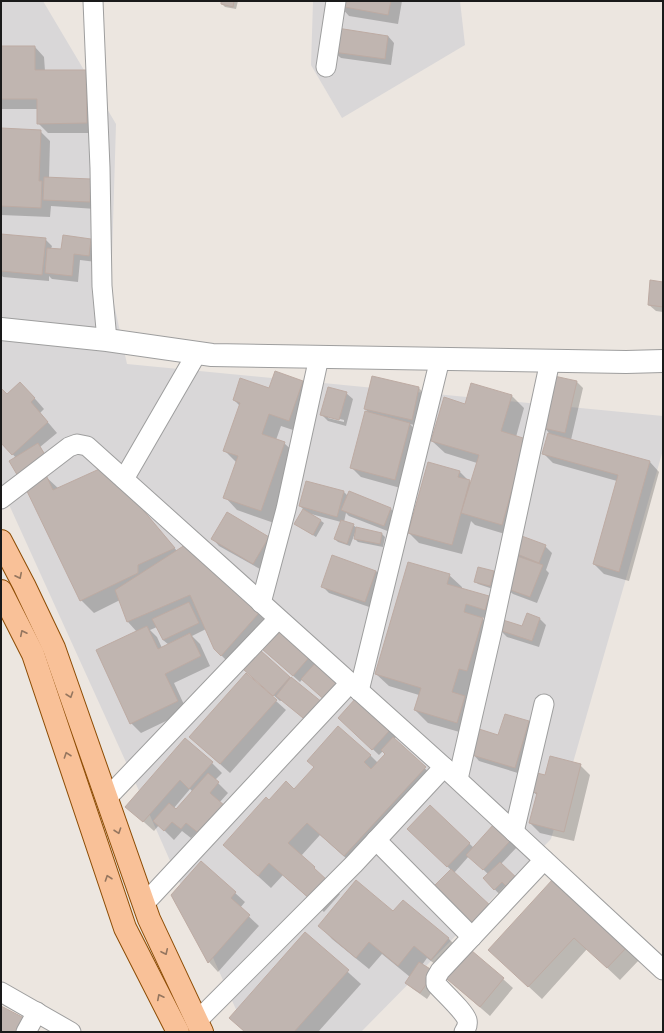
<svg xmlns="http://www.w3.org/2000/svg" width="664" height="1033" font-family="'Archivo Narrow',sans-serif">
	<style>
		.residential { fill: #d9d7d8 }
		.shadow { fill: #0003; fill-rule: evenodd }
		.building { fill: #c0b5b0; stroke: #bdaba3 }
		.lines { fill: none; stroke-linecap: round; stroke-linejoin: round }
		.minor-casing { stroke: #9e9e9e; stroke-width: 21 }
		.tertiary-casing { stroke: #9e9e9e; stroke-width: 24 }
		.primary-casing { stroke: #8d4c04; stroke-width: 24 }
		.minor { stroke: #fff; stroke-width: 19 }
		.tertiary { stroke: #fff; stroke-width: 22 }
		.primary { stroke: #f9c198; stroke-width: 22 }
		.oneway { stroke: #95765f }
	</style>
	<rect width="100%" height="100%" fill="#ece6e0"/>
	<g class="residential">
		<polygon points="1,1 43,1 116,124 111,290 127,364 663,416 663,450 551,839 361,1032 246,1032 140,793 1,487"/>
		<polygon points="313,1 460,1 465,45 342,118 311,65"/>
	</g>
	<g class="shadow">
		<polygon points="222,1 238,1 236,9 225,7 222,4"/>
		<polygon points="340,1 402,1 398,24 349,16 340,6"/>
		<polygon points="388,36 394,43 391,65 341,58 334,52"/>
		<polygon points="1,47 35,47 44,57 45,71 86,71 96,81 96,133 48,133 38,123 38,109 1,109"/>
		<polygon points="1,129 40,131 50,141 49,178 90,180 96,209 51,206 50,217 1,215"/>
		<polygon points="1,235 45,239 52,246 51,249 62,250 91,240 97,246 96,262 80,260 78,282 52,279 49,276 49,281 3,277 1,275"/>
		<polygon points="663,283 663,312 656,311 649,305"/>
		<polygon points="372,377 419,388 425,395 418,426 410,424 419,434 404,489 361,477 351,467 369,413 365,409"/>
		<polygon points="303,382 315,394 302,433 281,426 276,440 284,443 297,455 274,523 237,510 225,497 237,463 225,451 240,406 234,400 270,389"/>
		<polygon points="577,382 583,388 571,440 650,462 659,472 629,581 604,574 594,564 617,481 553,463 543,453 549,433 544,427"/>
		<path d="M1 388 7 395 30 393 44 409 40 413 57 433 40 447 54 466 45 476 59 489 118 480 177 551 185 546 257 611 271 627 228 662 215 649 206 629 192 636 200 644 210 666 174 683 187 711 141 733 131 723 137 632 128 622 120 600 94 613 81 600 16 458 1 441ZM157 627 163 640 169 645 162 648 157 637 150 630Z"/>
		<path d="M346 393 353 399 346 426 328 421 321 414ZM328 416 344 420V422L328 418Z"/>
		<polygon points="512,396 524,408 516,437 515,537 475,525 471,521 462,554 419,543 409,533 459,471 471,483 477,463 445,453 432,441 466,405"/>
		<polygon points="344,492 348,496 391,509 397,515 390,532 349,516 346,513 344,522 353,525 357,528 382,534 385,537 383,547 358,542 355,539 356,533 355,533 350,546 338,542 335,539 341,522 311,514 324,523 316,537 295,524 304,510 300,506"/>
		<polygon points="268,538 275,544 260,569 219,546 213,539"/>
		<polygon points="545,546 552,553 546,570 549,573 537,603 513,594 506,588 518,556 514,552"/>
		<polygon points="479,568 494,572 497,575 493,589 478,584 475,581"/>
		<polygon points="376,571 382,578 372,608 329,593 322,586"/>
		<polygon points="449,575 462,587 462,589 488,597 501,609 497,622 481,617 495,631 472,681 466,699 477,710 470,735 428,723 415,710 419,695 389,686 376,674"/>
		<polygon points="540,619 546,625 539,647 507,637 500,630 523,628"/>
		<polygon points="280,629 318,662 300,682 263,649"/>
		<polygon points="260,652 291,679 315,728 282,700 280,701 251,675"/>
		<polygon points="356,700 396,737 394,739 437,780 357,868 320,835 301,856 340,894 324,912 283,875 271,888 224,845 270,801 370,755 378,763 386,754 383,751 379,755 346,724"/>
		<polygon points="276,701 286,710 230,773 190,737"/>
		<polygon points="528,722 535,729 521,774 479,761 473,754 499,736"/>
		<path d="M212 763 222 773 215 780 228 793 219 803 211 844 197 832 191 838 182 831 174 840 159 825 154 831 127 807ZM190 789 193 792 176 810 174 808Z"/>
		<polygon points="580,765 590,775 574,841 540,833 530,823 537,795 533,792 546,776"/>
		<polygon points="430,806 474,848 494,825 517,847 501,864 526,890 501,896 484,878 488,874 469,856 454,873 409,829"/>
		<polygon points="201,862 245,902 240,908 259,926 218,972 209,962"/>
		<polygon points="553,880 639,960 620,980 587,949 542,999 502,962"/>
		<polygon points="403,901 449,939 461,951 466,946 513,988 490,1016 452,983 444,971 427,958 422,965 440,980 427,999 413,989 406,983 410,977 382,954 369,969 332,939 320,926 393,913"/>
		<polygon points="305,933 361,984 318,1032 245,1032 230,1018"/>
	</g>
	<g class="building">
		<polygon points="221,1 234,1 233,7 221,4"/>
		<polygon points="339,1 391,1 388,15 339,6"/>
		<polygon points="337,28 388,36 385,59 333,52"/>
		<polygon points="1,46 35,46 35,70 86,70 87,123 37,124 37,99 1,99"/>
		<polygon points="1,128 41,130 39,181 42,181 41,208 1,206"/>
		<polygon points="44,177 91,179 90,202 43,200"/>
		<polygon points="1,234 46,238 42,275 1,271"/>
		<polygon points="63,235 91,239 89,256 74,254 72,276 45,273 47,248 61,249"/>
		<polygon points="650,280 663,282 663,307 648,305"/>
		<polygon points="275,371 303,381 289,421 269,414 262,434 285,442 261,511 223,498 238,456 223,451 240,403 233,400 240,378 269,388"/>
		<polygon points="372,376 419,387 412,420 364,409"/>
		<polygon points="554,376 577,381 565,433 543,428"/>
		<polygon points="20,382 35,398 31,402 48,422 12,455 1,443 1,388 7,394"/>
		<polygon points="471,383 512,395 501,431 526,439 502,525 461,513 479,455 431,441 444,397 465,404"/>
		<polygon points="328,387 347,392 339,420 320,415"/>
		<polygon points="365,411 410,423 395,480 350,468"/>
		<polygon points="548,433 650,461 619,572 593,564 618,475 542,454"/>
		<polygon points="38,443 48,460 19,478 9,461"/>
		<polygon points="428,462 460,471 458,477 470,480 452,545 408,533"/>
		<polygon points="106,466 175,548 138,565 138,573 80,601 24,485 46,475 53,490"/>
		<polygon points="306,481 344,491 337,517 299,506"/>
		<polygon points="349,491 391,508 384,526 341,510"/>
		<polygon points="303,509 321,520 313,535 294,524"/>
		<polygon points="227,512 269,537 253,564 211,539"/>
		<polygon points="341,520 354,524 347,544 334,539"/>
		<polygon points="356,527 382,533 380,544 354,539"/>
		<polygon points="519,535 546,545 539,563 512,552"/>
		<polygon points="185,545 244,598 247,603 259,613 221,656 214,649 190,595 127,622 115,590"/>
		<polygon points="332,555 376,571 365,602 321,587"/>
		<polygon points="517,556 543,565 530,597 505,588"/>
		<polygon points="408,562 450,574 447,584 489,596 485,610 466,604 464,612 483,618 467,671 459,669 452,692 465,696 457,723 414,710 421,688 375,674"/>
		<polygon points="478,567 494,571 490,586 474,582"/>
		<polygon points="189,602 199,623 163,640 152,619"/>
		<polygon points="527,613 540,618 532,641 499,630 503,620 522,626"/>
		<polygon points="147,626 158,649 190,633 201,656 165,674 178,701 130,724 96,650"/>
		<polygon points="280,628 312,654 293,676 262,649"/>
		<polygon points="260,650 290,677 273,696 243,669"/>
		<polygon points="318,660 344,684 327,702 301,679"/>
		<polygon points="246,673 277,700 220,764 189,737"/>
		<polygon points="291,677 323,703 308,722 276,696"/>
		<polygon points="356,698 390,730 372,750 338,718"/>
		<polygon points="505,714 529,721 515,768 472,755 479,729 498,735"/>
		<polygon points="338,726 371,755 364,762 371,769 385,754 381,750 393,737 426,767 344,856 307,823 288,843 315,867 314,868 328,881 311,900 269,863 258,876 223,845 266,797 269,800 286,781 294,789 314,767 307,761"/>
		<polygon points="185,738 213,762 189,789 180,780 143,822 125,807"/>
		<polygon points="550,756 581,764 564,832 529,823 537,793 532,792 537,773 545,775"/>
		<polygon points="208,773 219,782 210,793 225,806 201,835 186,823 181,829 172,822 164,831 153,821 169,803 176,809"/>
		<polygon points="430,805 470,843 447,867 407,829"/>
		<polygon points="494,824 511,840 483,870 466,855"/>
		<polygon points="201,861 236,892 231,898 250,915 208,963 171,895"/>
		<polygon points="500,862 521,882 511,891 502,882 494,890 483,878"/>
		<polygon points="451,869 493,908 474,928 432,888"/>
		<polygon points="553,879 627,947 607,968 574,938 528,987 488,950"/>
		<polygon points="356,880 393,911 403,900 449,938 431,960 414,946 398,966 369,942 356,958 318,926"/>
		<polygon points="305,932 349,970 294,1032 245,1032 229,1018"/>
		<polygon points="465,945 504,978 480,1007 441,974"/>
		<polygon points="419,962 435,972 420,993 405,983"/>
		<polygon points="1,1006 24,1018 16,1032 1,1032"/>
	</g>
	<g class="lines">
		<g class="minor-casing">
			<g id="minor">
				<polyline points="93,1 100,168 102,286 107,340"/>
				<polyline points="326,67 336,1"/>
				<polyline points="124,479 197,353"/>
				<polyline points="1,499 69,447 77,444 87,446 444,767"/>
				<polyline points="261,603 286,509 319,357"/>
				<polyline points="359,691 440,359"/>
				<polyline points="458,779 492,631 550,361"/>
				<polyline points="107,798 278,619"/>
				<polyline points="514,832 544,704"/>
				<polyline points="376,840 472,937"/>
				<polyline points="144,904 350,683"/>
				<polyline points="1,992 71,1032"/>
				<polyline points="197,1021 354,864 444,767 663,970"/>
				<polyline points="26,1032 37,1012"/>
				<path d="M464 1032C466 1029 468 1024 467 1020 464 1011 443 992 436 984V978L440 971 544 860"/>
			</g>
		</g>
		<g class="tertiary-casing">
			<polyline id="tertiary" points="1,329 107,340 212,355 626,362 663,361"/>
		</g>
		<g class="primary-casing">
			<g id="primary">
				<polyline points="1,541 24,585 54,648 149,919 202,1032"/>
				<polyline points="1,591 33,654 125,928 178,1032"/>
			</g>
		</g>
		<use href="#minor" class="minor"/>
		<use href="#tertiary" class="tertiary"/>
		<use href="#primary" class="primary"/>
	</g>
	<defs><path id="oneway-chevron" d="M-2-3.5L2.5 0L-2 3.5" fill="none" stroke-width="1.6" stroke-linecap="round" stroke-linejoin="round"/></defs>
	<g class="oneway">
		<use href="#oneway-chevron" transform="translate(19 576) rotate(64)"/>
		<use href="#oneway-chevron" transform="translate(23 633) rotate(-116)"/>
		<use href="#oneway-chevron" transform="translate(70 695) rotate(71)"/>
		<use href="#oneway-chevron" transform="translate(67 755) rotate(-109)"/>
		<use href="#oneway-chevron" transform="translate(118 831) rotate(71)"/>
		<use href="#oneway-chevron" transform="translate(108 878) rotate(-109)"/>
		<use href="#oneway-chevron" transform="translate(165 952) rotate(65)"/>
		<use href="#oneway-chevron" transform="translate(160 997) rotate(-117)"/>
	</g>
	<rect width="664" height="1033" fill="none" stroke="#1a1a1a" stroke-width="4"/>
</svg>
